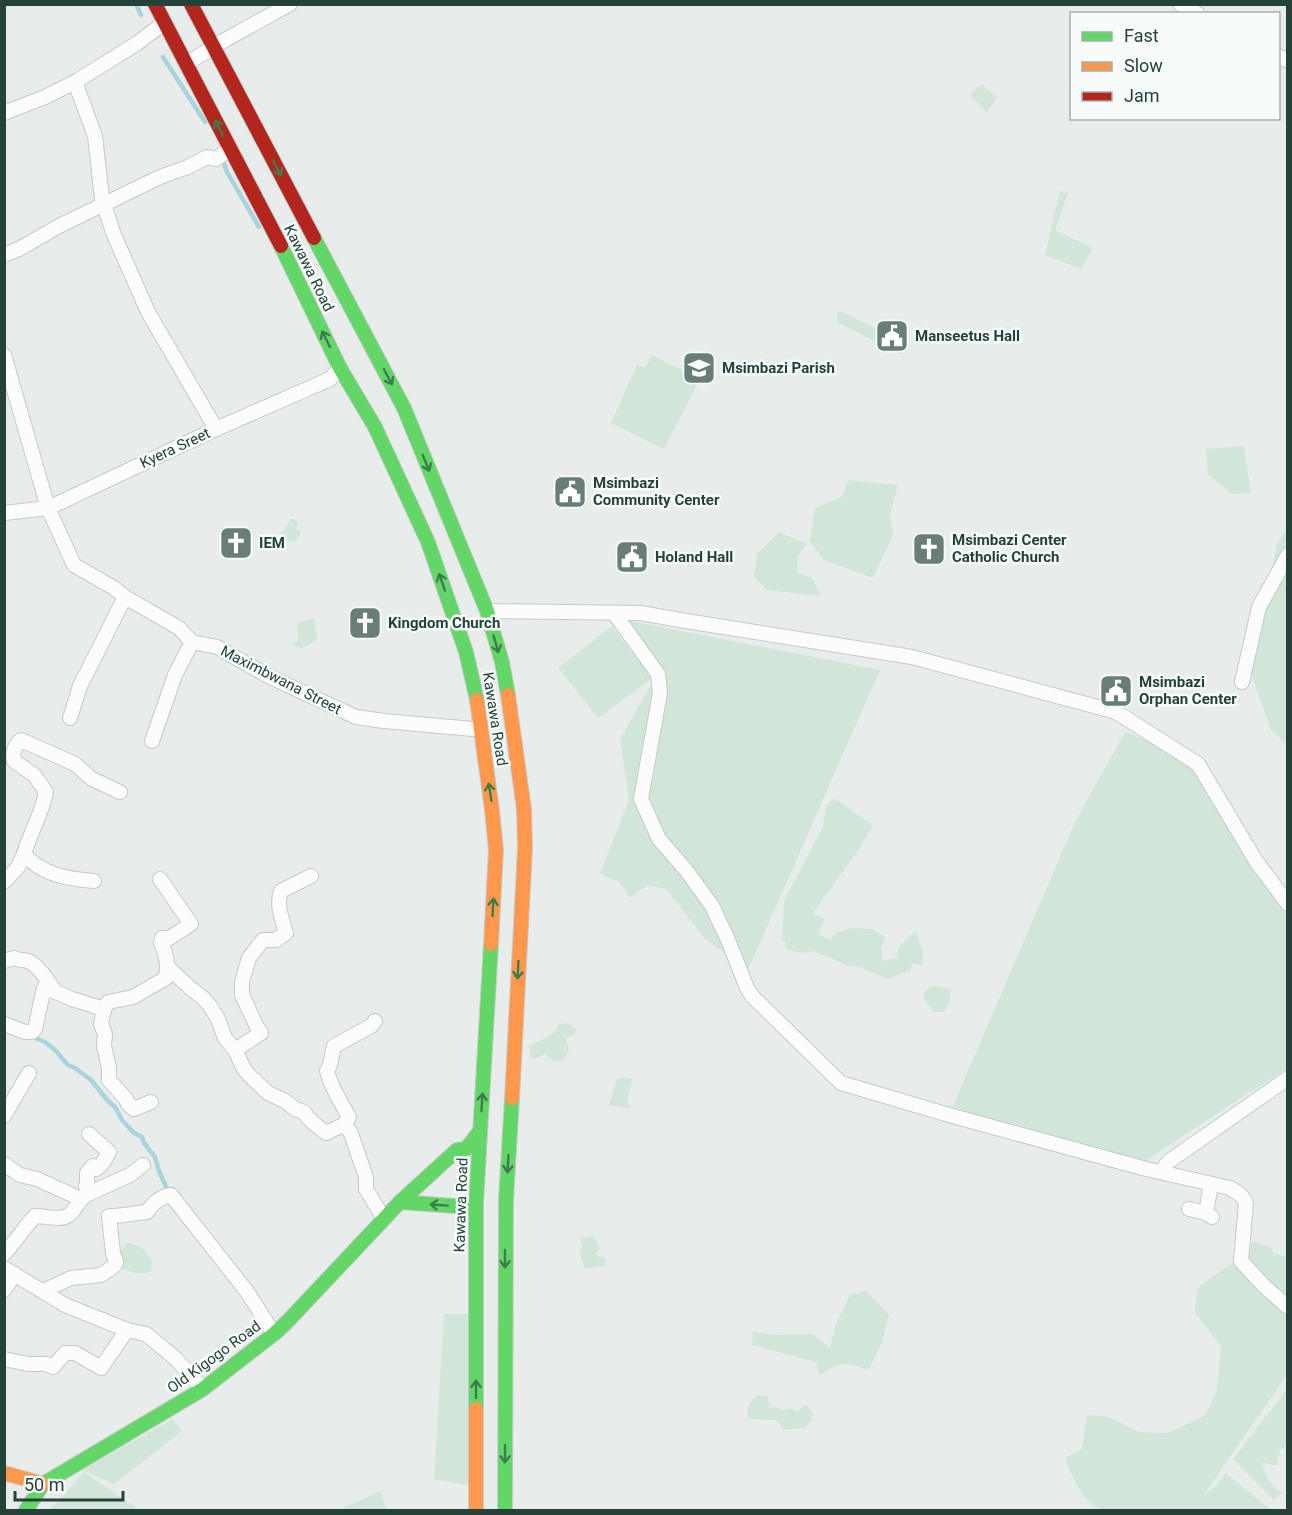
<svg xmlns="http://www.w3.org/2000/svg" width="1292" height="1515" font-family="Roboto,sans-serif">
	<style>
		.green { fill: #d1e6d8 }
		.lines { fill: none; stroke-linecap: round; stroke-linejoin: round }
		.stream { stroke: #a9d4db; stroke-width: 4.5 }
		.street-casing { stroke: #c5cac8; stroke-width: 16 }
		.fast-casing { stroke: #c3cbc8; stroke-width: 16 }
		.slow-casing { stroke: #c3cbc8; stroke-width: 16 }
		.jam-casing { stroke: #c3cbc8; stroke-width: 16 }
		.street { stroke: #fcfcfc; stroke-width: 14 }
		.fast { stroke: #63d668; stroke-width: 14 }
		.slow { stroke: #ff974d; stroke-width: 14 }
		.jam { stroke: #b3261e; stroke-width: 14 }
		.oneway { stroke: #3d7d4c }
		.labels { text-anchor: middle; dominant-baseline: central; stroke-width: 5; stroke-linejoin: round; paint-order: stroke }
		.street-label { font-size: 15px; fill: #24423a; stroke: #f7fbf9 }
		.poi-label { font-size: 15px; font-weight: bold; fill: #24423a; stroke: #f7fbf9; text-anchor: start }
	</style>
	<rect width="100%" height="100%" fill="#e8edeb"/>
	<g class="green">
		<polygon points="982,84 997,97 987,113 970,95"/>
		<polygon points="1060,191 1068,193 1055,230 1093,248 1081,269 1045,255"/>
		<polygon points="838,310 904,343 902,355 837,322"/>
		<polygon points="652,355 700,379 664,449 611,423 637,365 645,368"/>
		<polygon points="1244,446 1251,493 1232,494 1208,474 1206,449"/>
		<polygon points="848,480 898,485 890,515 893,535 873,578 824,560 810,541 815,508 842,497"/>
		<polygon points="291,519 293,519 298,521 296,530 301,532 296,541 291,542 278,538"/>
		<polygon points="1287,529 1287,745 1271,730 1249,668 1277,544"/>
		<polygon points="779,532 807,544 798,556 797,572 812,578 821,596 767,590 754,576 757,554"/>
		<polygon points="314,618 317,640 302,648 294,647 293,644 298,641 297,623"/>
		<polygon points="631,621 880,670 748,970 705,939 666,889 647,885 630,898 620,883 600,873 629,800 620,739 655,678 654,677 598,718 558,668 612,626 631,652 649,670 617,626"/>
		<polygon points="1125,732 1168,748 1205,782 1287,901 1287,1068 1145,1161 949,1115 1076,820"/>
		<polygon points="835,798 873,826 856,853 813,913 825,919 818,934 830,940 836,933 850,928 872,929 885,937 881,948 882,961 897,958 898,948 916,930 923,953 922,965 912,964 911,970 888,979 860,967 848,966 814,951 803,953 787,950 785,941 782,941 784,901 822,829 827,804"/>
		<polygon points="931,986 951,989 950,1001 944,1012 934,1012 923,998 925,991"/>
		<path d="M568 1023 576 1030 574 1035 569 1036 566 1039 569 1051 563 1060 554 1062 549 1058 546 1053C541 1057 536 1060 530 1057L529 1045C541 1040 554 1037 559 1024Z"/>
		<polygon points="624,1077 632,1079 627,1102 631,1108 609,1105 617,1079"/>
		<polygon points="593,1236 600,1248 596,1253 599,1257 605,1257 605,1266 585,1269 579,1252 583,1246 580,1238"/>
		<path d="M1252 1241 1272 1248 1273 1253 1287 1257V1375L1203 1496 1215 1487 1226 1473 1271 1510H1107C1104 1510 1101 1509 1097 1508 1083 1501 1070 1473 1065 1458L1082 1449 1087 1415 1108 1417 1139 1432 1168 1433 1206 1415 1217 1390 1221 1346 1195 1313 1197 1288 1251 1249Z"/>
		<path d="M128 1242 142 1248 152 1260 151 1272C135 1276 121 1269 107 1261V1249L121 1250Z"/>
		<path d="M866 1291 889 1315 882 1342 869 1370C845 1362 841 1361 819 1375L816 1362 752 1345 753 1331 772 1335 813 1334 830 1348 835 1326 850 1295Z"/>
		<polygon points="444,1314 470,1314 476,1487 434,1479"/>
		<path d="M1287 1389V1445L1280 1450 1277 1466 1262 1462C1264 1475 1271 1486 1282 1493L1274 1500 1233 1459Z"/>
		<path d="M757 1395 767 1396 770 1408 774 1407 783 1410 792 1408 797 1412 806 1404 813 1413 812 1419 805 1428 784 1430 776 1420 750 1419C744 1410 750 1402 757 1395Z"/>
		<polygon points="173,1419 182,1431 114,1484 82,1470"/>
		<polygon points="84,1472 139,1510 50,1510"/>
		<polygon points="380,1491 387,1510 340,1510"/>
	</g>
	<g class="lines">
		<g class="stream">
			<polyline points="136,4 141,15"/>
			<polyline points="163,57 205,122"/>
			<polyline points="222,158 227,172 259,227"/>
			<polyline points="31,1036 45,1042 55,1050 68,1065 75,1068 91,1080 108,1101 115,1107 122,1120 134,1133 142,1137 144,1143 155,1157 159,1171 167,1189 173,1189"/>
		</g>
		<g class="street-casing">
			<g id="street">
				<polyline points="1180,4 1198,14"/>
				<polyline points="1278,56 1288,61"/>
				<polyline points="186,64 225,40 290,4"/>
				<polyline points="75,82 95,136 102,199 114,235 148,312 216,429"/>
				<polyline points="4,113 45,97 75,82 136,44 164,23"/>
				<polyline points="4,255 19,249 59,226 160,177 188,167 207,157 216,159 230,149"/>
				<polyline points="4,355 48,508 74,565 114,588 125,597 179,628 192,642 217,647 268,676 356,717 384,721 473,729 480,726"/>
				<polyline points="4,513 48,508 216,429 330,379 340,368"/>
				<polyline points="487,611 640,613 686,621 912,657 1116,712 1198,764 1256,861 1288,904"/>
				<polyline points="614,613 658,674 660,693 641,799 659,839 686,870 712,906 728,940 747,988 753,997 841,1083 949,1115 1146,1169 1230,1188 1241,1195 1246,1203 1241,1261 1264,1286 1288,1307"/>
				<polyline points="1242,682 1259,607 1288,555"/>
				<polyline points="70,718 80,686 125,597"/>
				<polyline points="152,741 175,675 192,642"/>
				<path d="M94 881C68 879 42 875 24 854 30 833 42 814 46 792L34 775 14 761C12 753 15 745 21 740L75 764 92 779 120 792"/>
				<polyline points="4,882 18,867 24,854"/>
				<path d="M4 961 14 958C19 961 23 959 28 961 40 966 48 982 55 991"/>
				<polyline points="168,967 189,987 203,998 210,1006 218,1019 225,1038 235,1050 244,1069 250,1076 268,1093 285,1101 295,1109 304,1112 308,1118 317,1126 326,1133 345,1124"/>
				<polyline points="104,1009 101,1024 105,1034 104,1046 109,1068 109,1080 126,1099 128,1104 134,1109 151,1102"/>
				<path d="M375 1021 371 1026 334 1046 330 1065 327 1071C331 1088 341 1102 349 1117L345 1124 347 1129 350 1131 366 1177V1189L384 1219"/>
				<path d="M4 1024 25 1032H32L35 1029 44 988H46L72 999 104 1009 108 1002 133 997 166 978C168 964 167 955 161 943L162 938 168 939 191 924 160 879"/>
				<path d="M235 1050 261 1033 257 1027 242 995V981L249 958 263 940H276L286 933C282 919 276 905 281 891L311 876"/>
				<polyline points="4,1116 29,1073"/>
				<polyline points="4,1164 20,1175 37,1179 81,1199 88,1194 130,1175 143,1165"/>
				<polyline points="1161,1172 1168,1162 1288,1078"/>
				<polyline points="1211,1184 1206,1213 1212,1217"/>
				<polyline points="88,1194 86,1186 87,1185 87,1173 93,1166 96,1169 102,1164 109,1152 89,1134"/>
				<polyline points="1189,1209 1206,1213"/>
				<path d="M4 1254C15 1242 24 1228 35 1216 45 1216 61 1221 69 1215 74 1211 78 1204 81 1199"/>
				<polyline points="4,1268 65,1305 127,1330 146,1334 176,1359 203,1389"/>
				<polyline points="4,1290 15,1274"/>
				<path d="M43 1291 71 1278 101 1275 114 1266 116 1262 113 1253 109 1216C122 1216 134 1213 147 1212 152 1204 161 1196 171 1195L248 1293 274 1334"/>
				<polyline points="4,1359 28,1364 46,1364 53,1367 65,1353 75,1353 101,1368 127,1330"/>
			</g>
		</g>
		<g class="fast-casing">
			<g id="fast">
				<polyline points="314,238 404,408 487,611 502,662 508,695"/>
				<polyline points="281,246 340,368 375,427 428,542 466,652 477,700"/>
				<polyline points="400,1202 468,1207 476,1203"/>
				<polyline points="476,1409 476,1203 491,944"/>
				<polyline points="26,1510 43,1484 203,1389 274,1334 287,1322 400,1202 457,1150 466,1149 480,1131"/>
				<polyline points="505,1510 506,1200 512,1098"/>
			</g>
		</g>
		<g class="slow-casing">
			<g id="slow">
				<polyline points="508,695 524,809 525,848 512,1098"/>
				<polyline points="477,700 492,810 496,850 491,944"/>
				<polyline points="476,1409 476,1510"/>
				<polyline points="4,1473 43,1484"/>
			</g>
		</g>
		<g class="jam-casing">
			<g id="jam">
				<polyline points="155,4 281,246"/>
				<polyline points="191,4 314,238"/>
			</g>
		</g>
		<use href="#street" class="street"/>
		<use href="#fast" class="fast"/>
		<use href="#slow" class="slow"/>
		<use href="#jam" class="jam"/>
	</g>
	<defs><path id="oneway-shaft" d="M-6 0H5M1.5-3L5.5 0L1.5 3" fill="none" stroke-width="1.6" stroke-linecap="round" stroke-linejoin="round" transform="scale(1.5)"/></defs>
	<g class="oneway">
		<use href="#oneway-shaft" transform="translate(219 128) rotate(-118)"/>
		<use href="#oneway-shaft" transform="translate(277 168) rotate(62)"/>
		<use href="#oneway-shaft" transform="translate(326 339) rotate(-116)"/>
		<use href="#oneway-shaft" transform="translate(388 377) rotate(62)"/>
		<use href="#oneway-shaft" transform="translate(426 463) rotate(68)"/>
		<use href="#oneway-shaft" transform="translate(442 582) rotate(-109)"/>
		<use href="#oneway-shaft" transform="translate(496 644) rotate(74)"/>
		<use href="#oneway-shaft" transform="translate(490 792) rotate(-99)"/>
		<use href="#oneway-shaft" transform="translate(493 907) rotate(-87)"/>
		<use href="#oneway-shaft" transform="translate(518 970) rotate(93)"/>
		<use href="#oneway-shaft" transform="translate(482 1102) rotate(-87)"/>
		<use href="#oneway-shaft" transform="translate(508 1164) rotate(93)"/>
		<use href="#oneway-shaft" transform="translate(439 1205) rotate(-176)"/>
		<use href="#oneway-shaft" transform="translate(505 1259) rotate(90)"/>
		<use href="#oneway-shaft" transform="translate(476 1389) rotate(-90)"/>
		<use href="#oneway-shaft" transform="translate(505 1454) rotate(90)"/>
	</g>
	<defs>
		<g id="civic-square" transform="scale(1.725)"><rect x="-9" y="-9" width="18" height="18" rx="4" fill="#697e78" stroke="#f7fbf9"/><path d="M-.6-6.5H3V-4.5H.6V-3L4-1V1h2V6H-6V1h2V-1L-.6-3ZM-1.2 2.5V6h2.4V2.5Z" fill="#fff"/></g>
		<g id="university-square" transform="scale(1.725)"><rect x="-9" y="-9" width="18" height="18" rx="4" fill="#697e78" stroke="#f7fbf9"/><path d="M0-5L7-2L0 1L-7-2ZM-4 1L0 2.5L4 1V4Q0 6-4 4Z" fill="#fff"/></g>
		<g id="church-square" transform="scale(1.725)"><rect x="-9" y="-9" width="18" height="18" rx="4" fill="#697e78" stroke="#f7fbf9"/><path d="M-1.2-6h2.4v3.5h3.3v2.4h-3.3V6h-2.4V-.1h-3.3v-2.4h3.3Z" fill="#fff"/></g>
	</defs>
	<g fill-rule="evenodd">
		<use href="#civic-square" x="892" y="336"/>
		<use href="#university-square" x="699" y="368"/>
		<use href="#civic-square" x="570" y="492"/>
		<use href="#church-square" x="236" y="543"/>
		<use href="#church-square" x="929" y="549"/>
		<use href="#civic-square" x="632" y="557"/>
		<use href="#church-square" x="365" y="623"/>
		<use href="#civic-square" x="1116" y="691"/>
	</g>
	<g class="labels">
		<g class="street-label">
			<text transform="translate(309 268) rotate(64)">Kawawa Road</text>
			<text transform="translate(175 448) rotate(-25)">Kyera Sreet</text>
			<text transform="translate(281 680) rotate(27)">Maximbwana Street</text>
			<text transform="translate(495 719) rotate(81)">Kawawa Road</text>
			<text transform="translate(461 1205) rotate(-88)">Kawawa Road</text>
			<text transform="translate(214 1357) rotate(-36)">Old Kigogo Road</text>
		</g>
		<g class="poi-label">
			<text x="915" y="336">Manseetus Hall</text>
			<text x="722" y="368">Msimbazi Parish</text>
			<text x="593" y="483">Msimbazi<tspan x="593" dy="17">Community Center</tspan></text>
			<text x="952" y="540">Msimbazi Center<tspan x="952" dy="17">Catholic Church</tspan></text>
			<text x="259" y="543">IEM</text>
			<text x="655" y="557">Holand Hall</text>
			<text x="388" y="623">Kingdom Church</text>
			<text x="1139" y="682">Msimbazi<tspan x="1139" dy="17">Orphan Center</tspan></text>
		</g>
	</g>
	<rect width="1292" height="1515" fill="none" stroke="#24423a" stroke-width="12"/>
	<rect x="1070" y="12" width="210" height="108" fill="#f7fbf9" stroke="#a3b1ad" stroke-width="1.5"/>
	<rect x="1082" y="32" width="30" height="9" fill="#63d668" stroke="#a3b1ad" stroke-width="1.5"/>
	<text x="1124" y="42" font-size="18" fill="#24423a">Fast</text>
	<rect x="1082" y="62" width="30" height="9" fill="#ff974d" stroke="#a3b1ad" stroke-width="1.5"/>
	<text x="1124" y="72" font-size="18" fill="#24423a">Slow</text>
	<rect x="1082" y="92" width="30" height="9" fill="#b3261e" stroke="#a3b1ad" stroke-width="1.5"/>
	<text x="1124" y="102" font-size="18" fill="#24423a">Jam</text>
	<path d="M15 1491v9h108v-9" fill="none" stroke="#24423a" stroke-width="3"/>
	<text x="24" y="1491" font-size="18" fill="#24423a" stroke="#f7fbf9" stroke-width="4.5" paint-order="stroke">50 m</text>
</svg>
